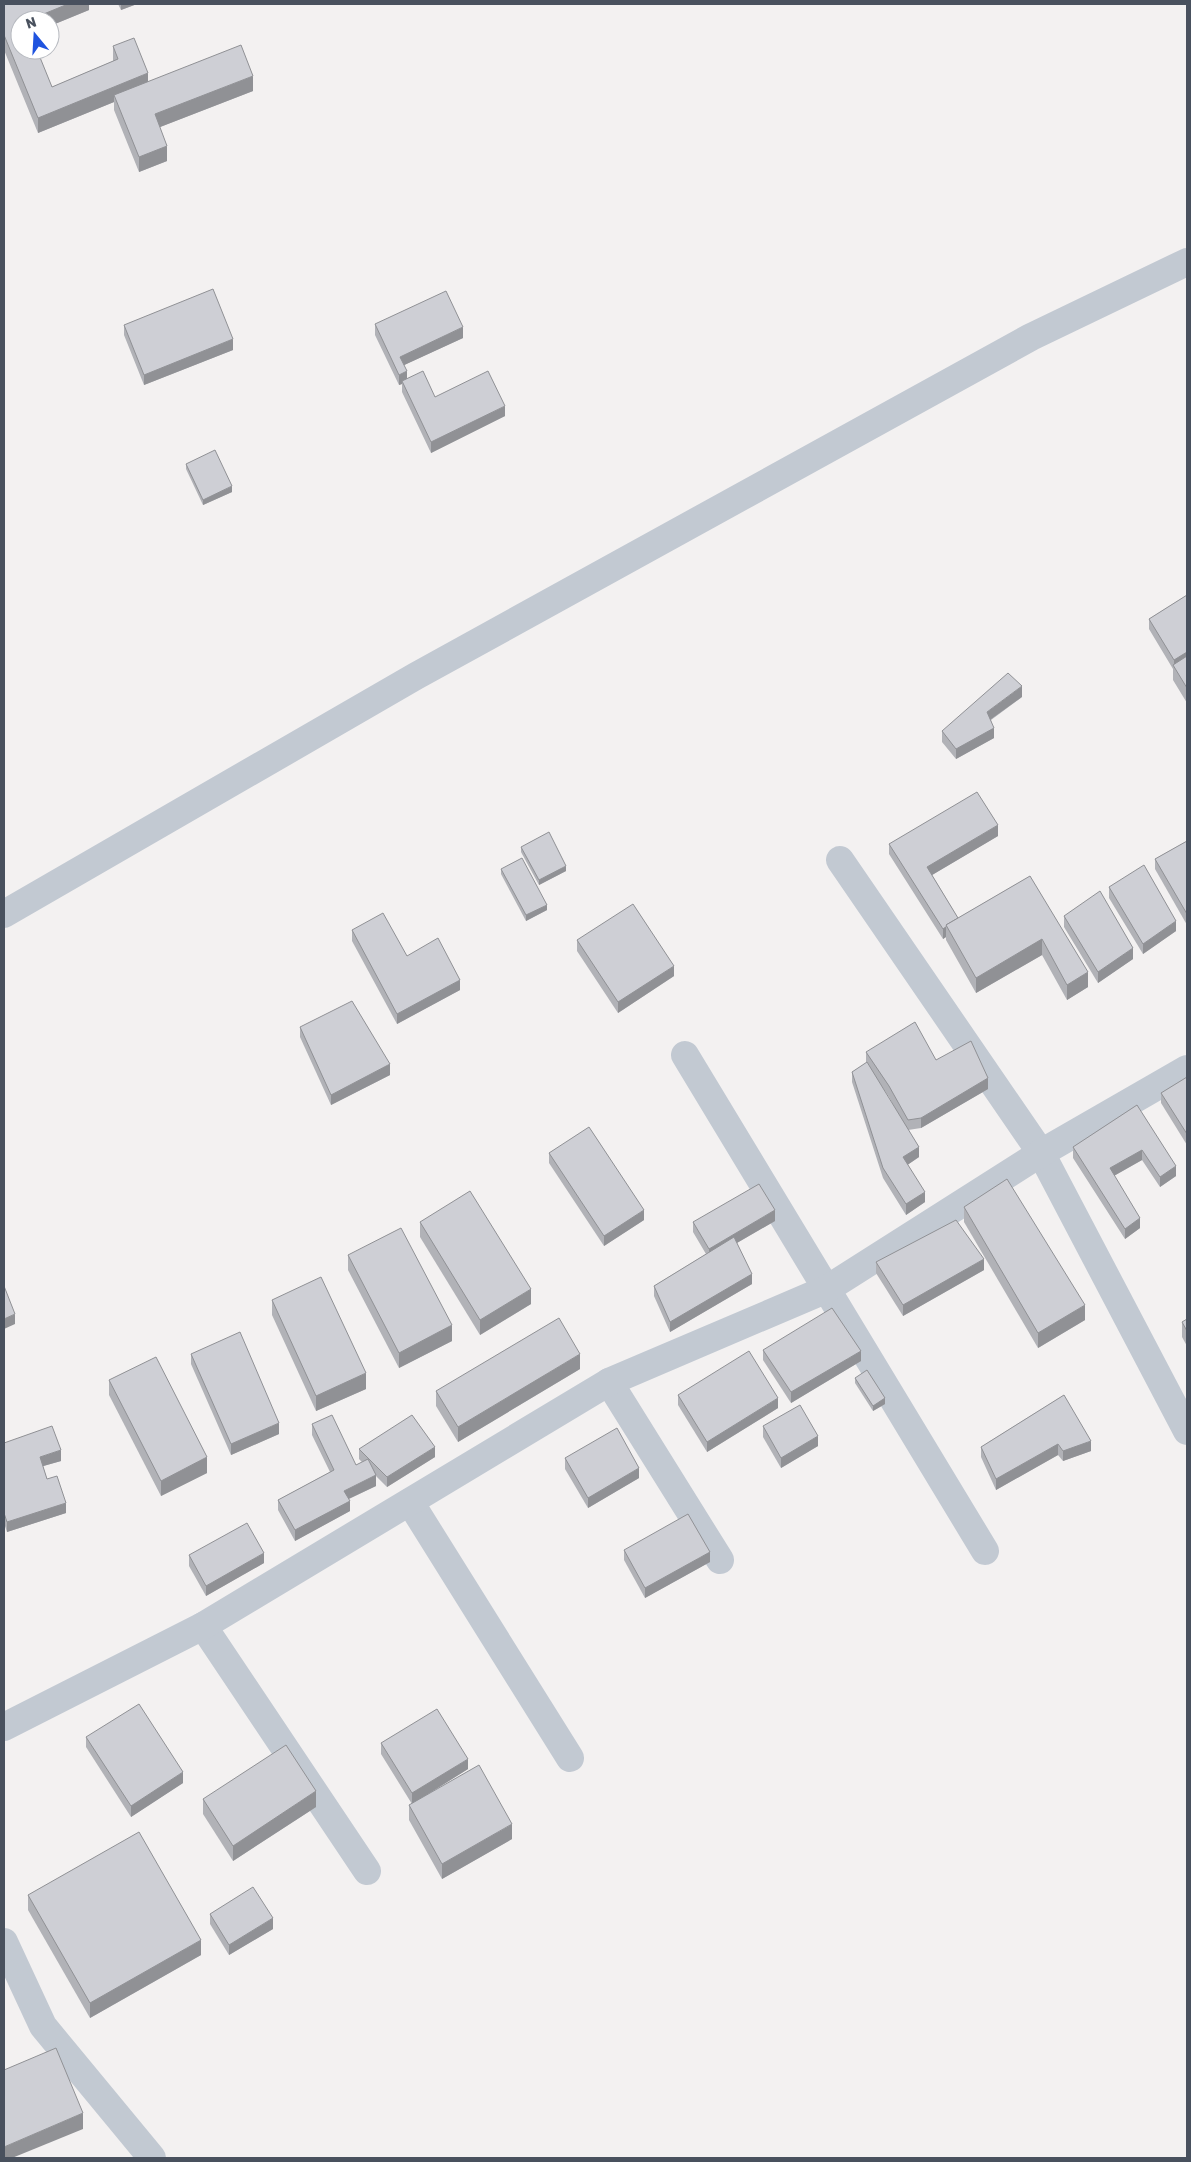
<svg xmlns="http://www.w3.org/2000/svg" width="1191" height="2162" font-family="Rubik,sans-serif">
	<style>
		.lines { fill: none; stroke-linecap: round; stroke-linejoin: round }
		.street { stroke: #c2c9d2; stroke-width: 28 }
		.wall { fill: #b1b2b7; fill-rule: evenodd }
		.shaded-wall { fill: #909195 }
		.building { fill: #cecfd5; stroke: #909195 }
	</style>
	<rect width="100%" height="100%" fill="#f3f1f1"/>
	<g class="lines">
		<g class="street">
			<polyline points="840,860 1041,1153 1187,1431"/>
			<polyline points="4,914 416,676 1031,337 1187,262"/>
			<polyline points="685,1055 985,1551"/>
			<polyline points="609,1382 720,1560"/>
			<polyline points="410,1502 570,1758"/>
			<polyline points="203,1626 367,1871"/>
			<polyline points="4,1727 203,1626 609,1382 827,1289 1041,1153 1187,1069"/>
			<polyline points="4,1942 43,2026 152,2158"/>
		</g>
	</g>
	<g class="wall">
		<polygon points="4,4 89,4 89,10 50,26 50,20 20,20 52,87 113,61 113,46 148,82 253,91 160,127 167,161 139,172 114,110 114,102 38,133 4,50"/>
		<polygon points="118,4 137,4 121,10"/>
		<polygon points="375,324 463,338 404,365 407,379 435,397 505,416 431,453 402,392 402,384 399,385 375,335"/>
		<polygon points="124,325 233,350 144,385 124,335"/>
		<polygon points="186,464 232,492 203,505 186,469"/>
		<polygon points="1187,595 1187,703 1173,680 1173,669 1149,629 1149,619"/>
		<polygon points="1022,697 991,720 994,738 956,759 942,742 942,731"/>
		<polygon points="998,836 932,875 958,918 1030,876 1088,987 1067,1000 1042,955 976,993 946,940 946,937 943,939 889,854 889,844"/>
		<polygon points="1187,841 1187,925 1155,869 1155,859"/>
		<polygon points="521,847 566,871 539,885 521,852"/>
		<polygon points="501,869 547,910 526,921 501,874"/>
		<polygon points="1109,887 1176,931 1143,954 1109,898"/>
		<polygon points="1064,916 1133,959 1098,983 1064,927"/>
		<polygon points="352,930 407,956 460,990 397,1024 352,941"/>
		<polygon points="577,940 674,976 618,1013 577,951"/>
		<polygon points="300,1027 390,1075 331,1105 300,1037"/>
		<path d="M866 1052 936 1060 988 1089 921 1128 908 1130 919 1157 907 1165 925 1202 906 1215 883 1178 852 1082V1072L866 1063ZM875 1076 889 1097 901 1119Z"/>
		<polygon points="1187,1077 1187,1145 1161,1103 1161,1093"/>
		<polygon points="1137,1105 1176,1176 1160,1187 1142,1160 1114,1176 1140,1228 1125,1239 1073,1158 1073,1147"/>
		<polygon points="549,1153 644,1220 604,1246 549,1163"/>
		<polygon points="964,1207 1085,1320 1038,1348 964,1222"/>
		<polygon points="775,1221 737,1243 752,1284 670,1332 654,1296 654,1286 706,1254 693,1232 693,1222"/>
		<polygon points="420,1222 531,1304 480,1335 420,1237"/>
		<polygon points="348,1255 452,1341 399,1368 348,1270"/>
		<polygon points="876,1262 984,1270 903,1316 876,1273"/>
		<polygon points="272,1300 366,1389 316,1411 272,1315"/>
		<polygon points="1187,1319 1187,1346 1182,1337 1182,1322"/>
		<polygon points="763,1350 861,1361 791,1403 763,1360"/>
		<polygon points="191,1354 279,1434 231,1455 191,1364"/>
		<polygon points="580,1369 458,1442 436,1406 436,1391"/>
		<polygon points="855,1378 885,1404 873,1411 855,1383"/>
		<polygon points="109,1380 207,1473 161,1496 109,1395"/>
		<polygon points="678,1395 778,1408 707,1452 678,1405"/>
		<polygon points="1064,1395 1091,1451 1063,1461 1058,1455 996,1490 981,1457 981,1447"/>
		<polygon points="312,1424 356,1465 362,1462 359,1459 359,1449 435,1457 387,1487 376,1476 376,1486 349,1499 350,1511 295,1541 278,1510 278,1500 330,1472 312,1435"/>
		<polygon points="763,1426 818,1446 781,1468 763,1437"/>
		<polygon points="4,1443 61,1461 43,1466 47,1479 66,1513 7,1532 4,1523"/>
		<polygon points="565,1458 639,1478 588,1508 565,1469"/>
		<polygon points="624,1550 710,1562 645,1598 624,1560"/>
		<polygon points="189,1555 264,1563 206,1596 189,1566"/>
		<polygon points="86,1737 183,1783 131,1817 86,1747"/>
		<polygon points="381,1743 468,1769 419,1800 512,1839 442,1879 409,1820 409,1805 412,1804 381,1754"/>
		<polygon points="203,1799 316,1807 233,1861 203,1814"/>
		<polygon points="28,1895 201,1955 90,2018 28,1910"/>
		<polygon points="210,1914 273,1929 229,1955 210,1924"/>
	</g>
	<g class="shaded-wall">
		<polygon points="68,4 89,4 89,10 50,26 50,20 29,20"/>
		<polygon points="121,4 137,4 121,10"/>
		<polygon points="148,73 148,88 114,95 114,102 38,133 38,118"/>
		<polygon points="253,76 253,91 155,129 155,114"/>
		<polygon points="167,146 167,161 139,172 139,157"/>
		<polygon points="463,327 463,338 400,367 400,357"/>
		<polygon points="233,339 233,350 144,385 144,375"/>
		<polygon points="407,371 407,382 402,381 402,384 399,385 399,375"/>
		<polygon points="505,406 505,416 431,453 431,442"/>
		<polygon points="232,486 232,492 203,505 203,500"/>
		<polygon points="1187,652 1187,662 1174,667 1174,660"/>
		<polygon points="1022,686 1022,697 987,722 987,712"/>
		<polygon points="994,728 994,738 956,759 956,749"/>
		<polygon points="998,825 998,836 927,878 927,867"/>
		<polygon points="566,866 566,871 539,885 539,880"/>
		<polygon points="547,905 547,910 526,921 526,915"/>
		<polygon points="1176,921 1176,931 1143,954 1143,944"/>
		<polygon points="946,926 946,937 943,939 943,929"/>
		<polygon points="1042,939 1042,955 976,993 976,978"/>
		<polygon points="1133,948 1133,959 1098,983 1098,972"/>
		<polygon points="674,966 674,976 618,1013 618,1002"/>
		<polygon points="1088,972 1088,987 1067,1000 1067,985"/>
		<polygon points="460,980 460,990 397,1024 397,1014"/>
		<polygon points="390,1064 390,1075 331,1105 331,1095"/>
		<polygon points="988,1078 988,1089 921,1128 921,1118"/>
		<polygon points="919,1147 919,1157 903,1168 903,1157"/>
		<polygon points="1142,1150 1142,1160 1110,1178 1110,1168"/>
		<polygon points="1176,1166 1176,1176 1160,1187 1160,1177"/>
		<polygon points="925,1192 925,1202 906,1215 906,1204"/>
		<polygon points="644,1210 644,1220 604,1246 604,1236"/>
		<polygon points="775,1210 775,1221 709,1259 709,1249"/>
		<polygon points="1140,1218 1140,1228 1125,1239 1125,1229"/>
		<polygon points="984,1259 984,1270 903,1316 903,1305"/>
		<polygon points="752,1274 752,1284 670,1332 670,1322"/>
		<polygon points="531,1289 531,1304 480,1335 480,1320"/>
		<polygon points="1085,1305 1085,1320 1038,1348 1038,1333"/>
		<polygon points="15,1314 15,1324 4,1329 4,1319"/>
		<polygon points="452,1325 452,1341 399,1368 399,1353"/>
		<polygon points="861,1351 861,1361 791,1403 791,1392"/>
		<polygon points="580,1354 580,1369 458,1442 458,1427"/>
		<polygon points="366,1373 366,1389 316,1411 316,1396"/>
		<polygon points="778,1398 778,1408 707,1452 707,1442"/>
		<polygon points="885,1398 885,1404 873,1411 873,1406"/>
		<polygon points="279,1423 279,1434 231,1455 231,1444"/>
		<polygon points="818,1436 818,1446 781,1468 781,1458"/>
		<polygon points="1091,1441 1091,1451 1063,1461 1063,1451"/>
		<polygon points="1058,1444 1058,1455 996,1490 996,1479"/>
		<polygon points="435,1447 435,1457 387,1487 387,1477"/>
		<polygon points="61,1450 61,1461 40,1467 40,1457"/>
		<polygon points="207,1457 207,1473 161,1496 161,1481"/>
		<polygon points="639,1468 639,1478 588,1508 588,1498"/>
		<polygon points="376,1475 376,1486 344,1501 344,1491"/>
		<polygon points="350,1501 350,1511 295,1541 295,1530"/>
		<polygon points="66,1503 66,1513 7,1532 7,1522"/>
		<polygon points="710,1552 710,1562 645,1598 645,1588"/>
		<polygon points="264,1553 264,1563 206,1596 206,1586"/>
		<polygon points="468,1759 468,1769 412,1804 412,1793"/>
		<polygon points="183,1772 183,1783 131,1817 131,1806"/>
		<polygon points="316,1791 316,1807 233,1861 233,1846"/>
		<polygon points="512,1824 512,1839 442,1879 442,1864"/>
		<polygon points="273,1918 273,1929 229,1955 229,1945"/>
		<polygon points="201,1940 201,1955 90,2018 90,2003"/>
		<polygon points="83,2113 83,2129 12,2158 4,2158 4,2147"/>
	</g>
	<g class="building">
		<polygon points="4,4 68,4 29,20 20,20 20,50 37,50 52,87 118,59 113,46 134,38 148,73 38,118 4,35"/>
		<polygon points="241,45 253,76 155,114 167,146 139,157 114,95"/>
		<polygon points="213,289 233,339 144,375 124,325"/>
		<polygon points="446,291 463,327 400,357 407,371 399,375 375,324"/>
		<polygon points="423,371 435,397 488,371 505,406 431,442 402,381"/>
		<polygon points="215,450 232,486 203,500 186,464"/>
		<polygon points="1187,595 1187,652 1174,660 1149,619"/>
		<polygon points="1187,656 1187,688 1173,665"/>
		<polygon points="1008,673 1022,686 987,712 994,728 956,749 942,731"/>
		<polygon points="977,792 998,825 927,867 958,918 946,925 947,926 943,929 889,844"/>
		<polygon points="549,832 566,866 539,880 521,847"/>
		<polygon points="1187,841 1187,914 1155,859"/>
		<polygon points="522,858 547,905 526,915 501,869"/>
		<polygon points="1144,865 1176,921 1143,944 1109,887"/>
		<polygon points="1030,876 1088,972 1067,985 1042,939 976,978 946,925"/>
		<polygon points="1100,891 1133,948 1098,972 1064,916"/>
		<polygon points="633,904 674,966 618,1002 577,940"/>
		<polygon points="383,913 407,956 438,938 460,980 397,1014 352,930"/>
		<polygon points="352,1001 390,1064 331,1095 300,1027"/>
		<polygon points="915,1022 936,1060 971,1041 988,1078 921,1118 908,1120 889,1086 866,1052"/>
		<polygon points="867,1062 919,1147 903,1157 925,1192 906,1204 883,1168 852,1072"/>
		<polygon points="1187,1077 1187,1134 1161,1093"/>
		<polygon points="1137,1105 1176,1166 1160,1177 1142,1150 1110,1168 1140,1218 1125,1229 1073,1147"/>
		<polygon points="589,1127 644,1210 604,1236 549,1153"/>
		<polygon points="1007,1179 1085,1305 1038,1333 964,1207"/>
		<polygon points="759,1184 775,1210 709,1249 693,1222"/>
		<polygon points="470,1191 531,1289 480,1320 420,1222"/>
		<polygon points="956,1220 984,1259 903,1305 876,1262"/>
		<polygon points="401,1228 452,1325 399,1353 348,1255"/>
		<polygon points="734,1237 752,1274 670,1322 654,1286"/>
		<polygon points="321,1277 366,1373 316,1396 272,1300"/>
		<polygon points="4,1286 15,1314 4,1319"/>
		<polygon points="832,1308 861,1351 791,1392 763,1350"/>
		<polygon points="559,1318 580,1354 458,1427 436,1391"/>
		<polygon points="1187,1319 1187,1331 1182,1322"/>
		<polygon points="240,1332 279,1423 231,1444 191,1354"/>
		<polygon points="749,1351 778,1398 707,1442 678,1395"/>
		<polygon points="156,1357 207,1457 161,1481 109,1380"/>
		<polygon points="867,1370 885,1398 873,1406 855,1378"/>
		<polygon points="1064,1395 1091,1441 1063,1451 1058,1444 996,1479 981,1447"/>
		<polygon points="800,1405 818,1436 781,1458 763,1426"/>
		<polygon points="332,1415 356,1465 368,1459 376,1475 344,1491 350,1501 295,1530 278,1500 334,1470 312,1424"/>
		<polygon points="412,1415 435,1447 387,1477 359,1449"/>
		<polygon points="52,1426 61,1450 40,1457 47,1479 57,1476 66,1503 7,1522 4,1513 4,1443"/>
		<polygon points="617,1428 639,1468 588,1498 565,1458"/>
		<polygon points="688,1514 710,1552 645,1588 624,1550"/>
		<polygon points="247,1523 264,1553 206,1586 189,1555"/>
		<polygon points="139,1704 183,1772 131,1806 86,1737"/>
		<polygon points="437,1709 468,1759 412,1793 381,1743"/>
		<polygon points="286,1745 316,1791 233,1846 203,1799"/>
		<polygon points="479,1765 512,1824 442,1864 409,1805"/>
		<polygon points="139,1832 201,1940 90,2003 28,1895"/>
		<polygon points="253,1887 273,1918 229,1945 210,1914"/>
		<polygon points="56,2048 83,2113 4,2147 4,2070"/>
	</g>
	<rect width="1191" height="2162" fill="none" stroke="#49515e" stroke-width="10"/>
	<g transform="translate(35 35) rotate(342)"><circle r="24" fill="#ffffff" stroke="#b6b9bf"/>
	<path d="M0-4L9 19L0 12L-9 19Z" fill="#1f53df"/>
	<text y="-8" font-size="14" font-weight="bold" text-anchor="middle" fill="#49515e">N</text>
	</g>
</svg>
